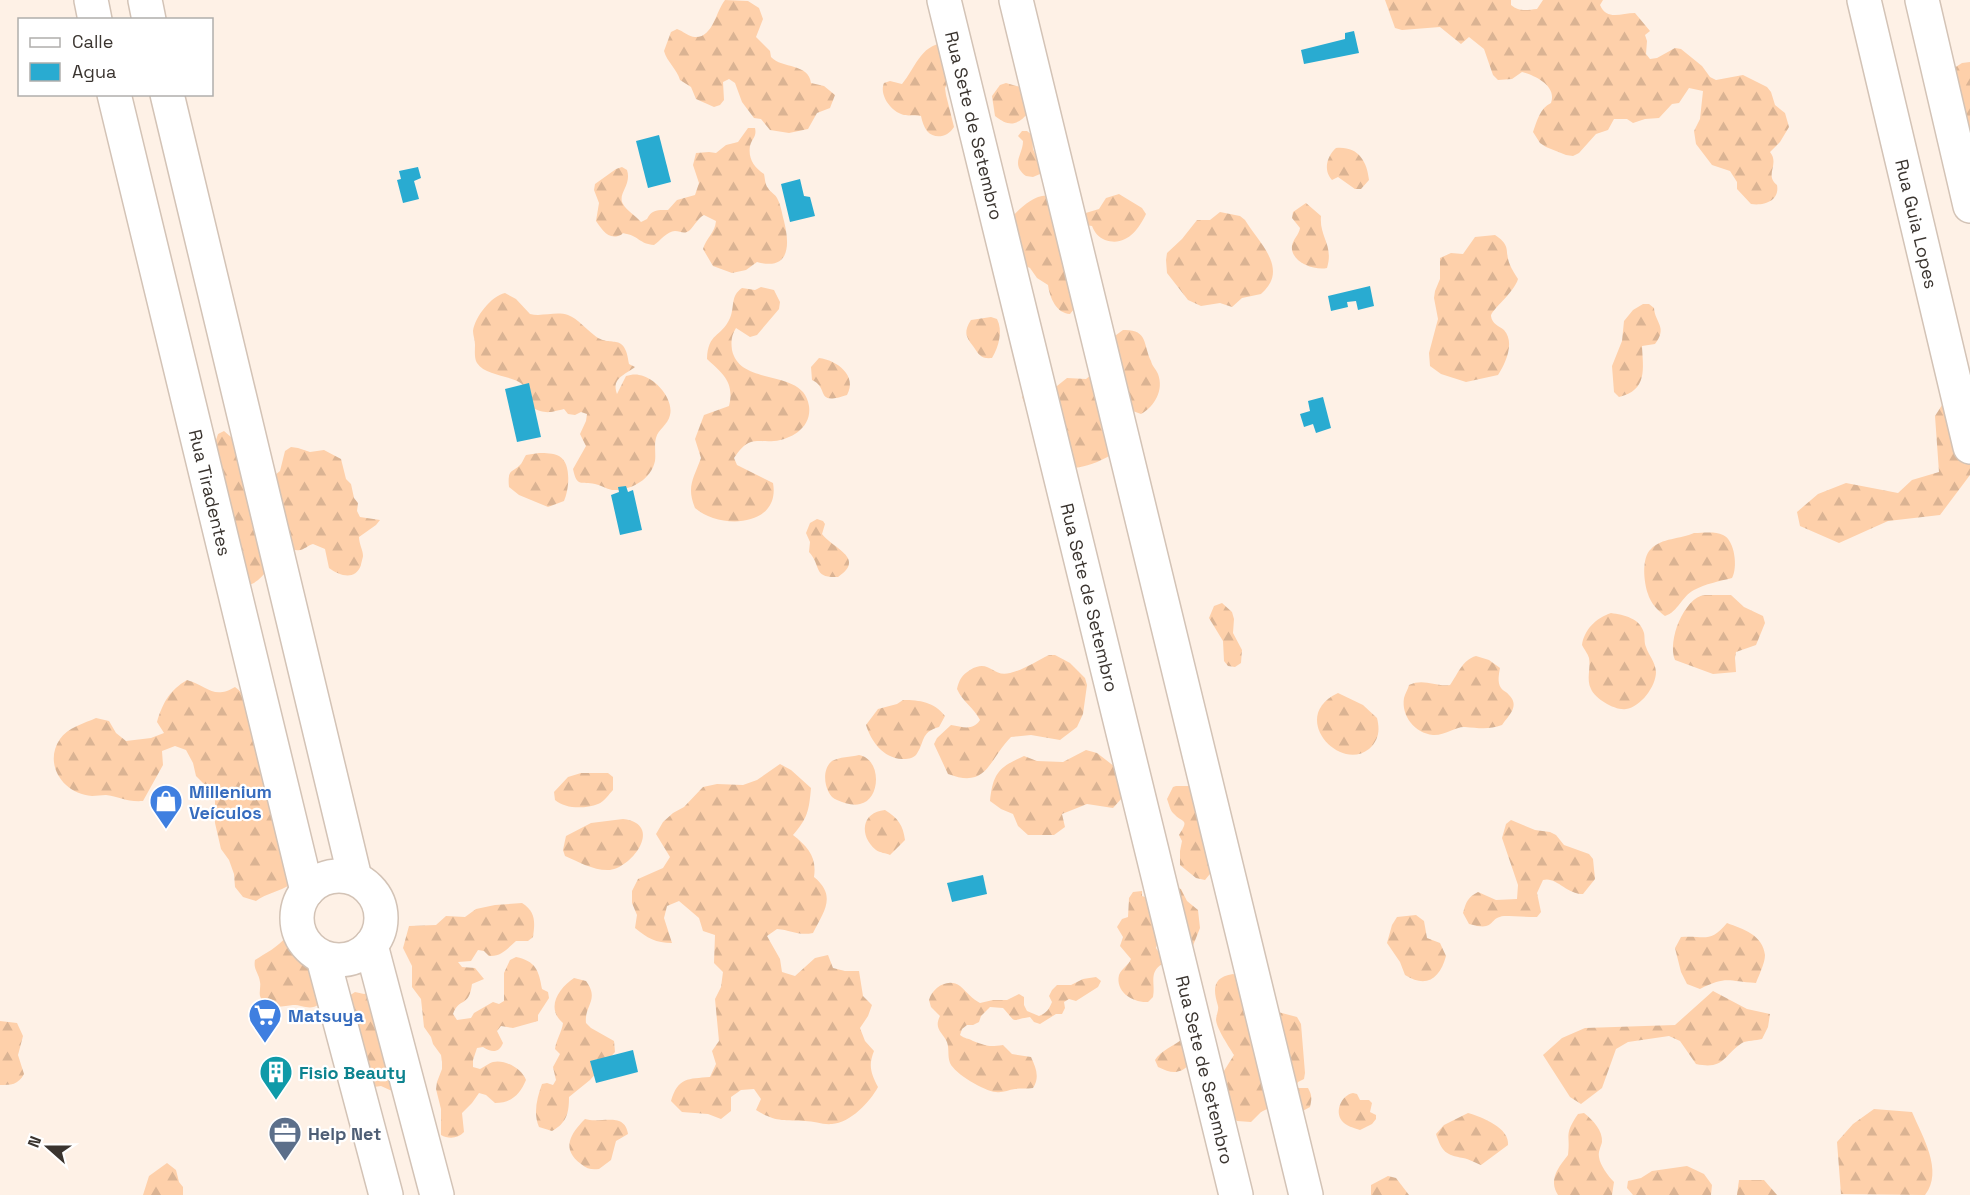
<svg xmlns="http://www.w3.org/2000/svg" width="1970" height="1195" font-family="'Space Grotesk',sans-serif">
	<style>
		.forest { fill: url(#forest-firs) }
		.water { fill: #29abd1 }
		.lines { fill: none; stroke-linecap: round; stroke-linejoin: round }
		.secondary-casing { stroke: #d3c3b6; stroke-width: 36 }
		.secondary { stroke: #fff; stroke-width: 33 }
		.labels { text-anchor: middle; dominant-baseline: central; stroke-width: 4.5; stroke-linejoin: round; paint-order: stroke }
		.street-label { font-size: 18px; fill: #3a342f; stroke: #fff }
		.shop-label { font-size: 18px; font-weight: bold; fill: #366cbe; stroke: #fff; text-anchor: start }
		.culture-label { font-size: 18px; font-weight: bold; fill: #0d838f; stroke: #fff; text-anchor: start }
		.service-label { font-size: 18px; font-weight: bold; fill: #4e5e75; stroke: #fff; text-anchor: start }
	</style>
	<defs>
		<pattern id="forest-firs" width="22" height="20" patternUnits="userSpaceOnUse" patternTransform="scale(1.5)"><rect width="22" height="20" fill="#fed0aa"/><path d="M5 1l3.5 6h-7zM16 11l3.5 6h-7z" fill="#dab393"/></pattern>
	</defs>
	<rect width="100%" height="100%" fill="#fef1e6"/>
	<g class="forest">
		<path d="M725 0 748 1 759 8 763 19 756 37 770 51 771 57C782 69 809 63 811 83L824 86 835 95 830 108 817 113 808 129 789 133 770 130 761 119 754 118 742 102 735 83 729 79 723 82 724 100 720 105 714 107 696 99 691 87 680 80C677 69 667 62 664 51L671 32 677 29C683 31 689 37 695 37 713 38 716 11 725 0Z"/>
		<path d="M1385 0H1511V5C1519 12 1527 10 1537 9L1543 0H1603L1600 5C1607 21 1621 13 1635 13L1650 31 1645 35 1647 41 1646 54 1650 59 1657 58 1675 48 1681 49 1702 66 1710 77 1716 80 1743 75 1767 87 1771 92 1775 105 1785 113 1789 127 1780 142 1770 152C1780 164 1764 175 1777 185 1780 201 1764 206 1751 204L1737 189V182L1730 171 1712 165 1696 144 1694 131 1700 119 1703 91 1689 88 1679 103 1672 104 1659 118 1645 119 1633 123 1627 119H1614L1608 130 1596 134 1579 153 1573 156 1566 155 1546 147 1540 143 1533 132C1537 121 1540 108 1551 103 1557 86 1536 76 1522 72L1512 79 1498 80 1493 75 1484 49 1469 37 1461 44 1440 27 1402 30 1395 28Z"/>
		<path d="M944 43 951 76 945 88 946 95 954 127C948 137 935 140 927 131 924 127 922 121 921 116 914 114 908 117 901 114 890 110 879 94 884 83L890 81 902 84C915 69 920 45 944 43Z"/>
		<polygon points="1970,62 1970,216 1943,75 1962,63"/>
		<path d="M1006 83 1020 87 1030 111C1018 125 1010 128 995 116L992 96 1000 85Z"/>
		<path d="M748 128H755C757 137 752 138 750 146 748 159 754 167 764 174 765 178 765 185 768 188 770 192 775 194 777 198 781 205 782 214 784 221 790 245 790 271 757 262L746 270 732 273 713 266 703 249C706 238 715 233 716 221L704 215C697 219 695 225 690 230 684 235 681 231 675 231 667 231 660 241 654 245 640 244 638 236 627 234 620 232 625 234 618 236 607 239 601 228 596 221L599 203 594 190 595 184 616 169 622 167 627 170C632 185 617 194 623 204 626 210 636 216 641 222L647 219C652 209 658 210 668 210L677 200 695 195 699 183 693 165 696 153 709 152 716 153 726 145 738 142Z"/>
		<path d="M1022 131H1027L1032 135 1033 149 1041 168 1040 174 1033 177 1026 176C1010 164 1023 155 1023 141L1018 136Z"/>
		<path d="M1336 148C1358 146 1367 161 1369 180L1361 189H1355L1338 177 1332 180C1323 170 1327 156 1336 148Z"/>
		<path d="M1119 194 1142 208 1146 214C1138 231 1125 247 1105 240 1098 237 1095 233 1092 226L1085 225 1074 309 1070 314C1056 313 1050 298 1048 285L1037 278 1030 268 1023 265 1006 224C1015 213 1034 192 1050 196 1060 199 1070 209 1079 215L1099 209 1106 198Z"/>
		<path d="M1306 203 1321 216C1319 237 1334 245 1327 268 1315 271 1290 262 1292 246 1293 239 1299 235 1300 228L1292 218 1293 212Z"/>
		<path d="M1220 212 1240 216 1245 220C1259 243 1290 269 1261 294L1242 298 1232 307 1220 303 1201 306 1188 300 1167 273 1166 260 1167 253 1182 239 1197 220H1210Z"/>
		<path d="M1495 235C1512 246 1504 251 1510 265 1512 270 1515 274 1518 279 1514 293 1491 310 1491 316 1492 324 1499 326 1504 330 1515 342 1506 363 1498 375L1466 382 1441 374 1430 366 1429 353 1438 319 1434 298 1435 291 1440 279V258L1451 253 1463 254 1475 237Z"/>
		<path d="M761 287 774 290 780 302 779 309 757 335 750 337 736 328C731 336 731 342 732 350 740 388 804 367 809 406 812 427 792 439 774 441 766 442 758 440 751 442 744 444 738 452 734 458L737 465 773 483C781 527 720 530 695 508 686 486 694 478 701 458L695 439 704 415 729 406C735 382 722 373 707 359 708 332 721 338 730 318 735 307 730 296 742 288L755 290Z"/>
		<path d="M505 293 516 299 530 314C542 317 556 311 568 315 578 319 585 328 594 335 610 349 625 330 629 364L635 367C625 375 611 378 617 394L626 376C630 375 635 374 639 375 655 377 674 399 670 415 668 425 658 429 656 438 654 445 656 454 655 461 651 480 630 491 612 490 606 489 601 485 595 484 581 481 577 488 573 469L586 446 580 434 586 421 587 414 581 412 575 415 568 414 564 409C548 413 546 414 530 407 528 401 527 390 523 385 514 375 486 377 477 363 474 358 475 351 475 345 475 340 473 335 473 331 475 317 491 296 505 293Z"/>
		<path d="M1643 304H1649L1654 308C1655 323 1668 327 1655 344L1642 346C1643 369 1648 390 1619 397L1614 392 1612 366 1622 341 1624 321 1633 310Z"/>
		<path d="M991 317 997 319C1003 330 999 347 992 358 981 359 979 355 973 346 965 336 964 331 971 320Z"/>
		<path d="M1123 330C1148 329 1143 344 1151 361 1152 366 1156 369 1158 374 1164 390 1155 406 1141 414L1122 407 1111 455C1099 462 1086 467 1073 468L1027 410 1022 397 1026 392 1057 386 1067 378 1086 379 1091 375 1112 338Z"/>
		<path d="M819 358C837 360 858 376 847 395 814 406 830 388 812 380L811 367Z"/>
		<polygon points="1970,374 1970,475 1940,515 1888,521 1839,543 1800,526 1797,512 1818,494 1846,483 1898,493 1912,480 1939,472 1935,416 1960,377"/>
		<path d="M224 431 275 475 280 471 285 451 291 447 298 448 310 452 324 450 341 459 346 479 351 484 354 498 358 503 357 511 360 517 380 520 376 525 359 537C359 544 363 550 363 556 363 557 361 564 361 565 355 581 340 576 329 568L325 549 313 544C309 545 303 550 300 550 294 551 292 548 286 552 261 569 261 597 225 580 215 576 212 573 212 563L214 446 218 434Z"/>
		<path d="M539 453C546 453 553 453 559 456 572 463 569 490 564 501L548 507 519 495 509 487C507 468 513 473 521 464 523 461 524 458 526 455Z"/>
		<path d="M817 519 823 521 825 524 822 534C832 548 867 558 838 577 812 578 822 566 809 552L810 542 806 533 810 523Z"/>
		<path d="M1694 533C1703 533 1715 531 1723 535 1735 540 1738 568 1732 578 1720 581 1705 584 1694 590 1682 596 1678 612 1665 616 1658 611 1650 602 1648 594 1644 583 1641 558 1651 549 1661 538 1681 539 1694 533Z"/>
		<path d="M1705 595H1731L1744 607 1763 616 1765 623 1756 645 1736 652 1735 658 1736 672 1713 674 1675 660C1667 641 1684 597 1705 595Z"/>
		<polygon points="1222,603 1232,612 1234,619 1233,633 1242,650 1241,663 1235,667 1228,666 1224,661 1223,641 1209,618 1214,606"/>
		<path d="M1611 613C1624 615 1640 618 1644 633 1645 638 1644 642 1646 647 1649 656 1655 661 1656 672 1656 686 1641 707 1626 709 1616 711 1595 699 1591 689 1586 679 1591 668 1589 658 1588 654 1584 649 1582 645 1584 630 1596 618 1611 613Z"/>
		<path d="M1049 655H1055L1070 663 1085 678 1087 685 1083 714 1077 727 1060 740 1031 735 1011 737C988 760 988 789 948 774L934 744 937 738 951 725C963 727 973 731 980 720 974 708 962 701 957 689 959 680 962 675 970 670 990 658 992 678 1010 673 1024 670 1036 661 1049 655Z"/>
		<path d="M1476 656 1489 660 1500 668C1499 674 1497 682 1501 688 1503 691 1507 692 1509 695 1520 706 1509 715 1502 725 1489 730 1478 728 1465 727 1457 726 1444 736 1433 735 1415 733 1401 716 1404 698 1405 694 1408 689 1409 685 1424 678 1435 687 1450 685 1458 674 1462 660 1476 656Z"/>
		<path d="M187 680C208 686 213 700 235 687 253 701 250 713 252 734L262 742 291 884C279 892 267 893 256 901L243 897 235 887 234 874 229 860 221 849 215 823V795L196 776 193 763 186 750 175 746 162 751 163 765 143 801C126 802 121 797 106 795 101 795 97 796 92 796 63 794 43 764 60 739 67 728 85 723 96 718L109 721 116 733 126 741 151 738 164 733 157 722C163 702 170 690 187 680Z"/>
		<path d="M1338 693 1363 705 1377 718C1380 730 1379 740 1369 749 1339 773 1288 716 1338 693Z"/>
		<path d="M903 700C920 700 934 702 945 716L939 727C920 732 925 743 916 755 912 759 907 759 902 759 883 758 871 741 866 725L878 709 897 704Z"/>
		<path d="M1086 750 1097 753 1119 770 1122 798 1113 808 1087 804 1062 814 1065 827 1054 835H1028L1018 826 1013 814 1001 809 990 801C993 773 999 767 1024 756L1037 761 1063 762Z"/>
		<path d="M859 755C882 759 881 800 860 804 853 806 844 803 837 800 825 796 820 770 832 761 839 757 851 757 859 755Z"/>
		<path d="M780 764 791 770 811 788C809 810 808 818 793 835 808 847 817 857 814 877 837 896 824 911 813 933 798 936 791 930 777 929L767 936 780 959 782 972 795 976 815 958 828 955 833 968 845 971H859L863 996 872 1005 868 1016 860 1028 865 1041 874 1051C868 1066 871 1073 878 1087 870 1102 850 1123 832 1124 823 1125 814 1121 805 1121 783 1120 775 1122 756 1110L761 1099 754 1089 741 1090 731 1097V1111L721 1119 708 1114 682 1112 671 1101C678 1077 688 1079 710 1077L716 1064 712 1051 719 1041 715 999 721 987 723 972 714 963 715 935 703 931 699 918 679 901 667 906 664 918 672 943C656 943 647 938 635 928L637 915 632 903V891L638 879 663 868 670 857 656 834 663 822 673 813 684 807 703 787 717 784 743 785 757 780Z"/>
		<path d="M581 773H608L613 777V790C609 794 604 802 598 804 585 809 565 809 555 800L554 792 568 777Z"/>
		<path d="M1176 786H1192L1214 869 1205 880 1196 878 1180 865V851L1182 841 1179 835C1190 818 1183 824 1173 813 1170 810 1169 804 1167 799L1173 787Z"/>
		<path d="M885 810C898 818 903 825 905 840L890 855C886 853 880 853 876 850 859 836 861 812 885 810Z"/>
		<path d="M623 819C664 824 633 867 610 870 594 871 579 862 565 856L563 850 566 836 591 823Z"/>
		<path d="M1511 820 1535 830 1550 832 1556 835 1564 845 1589 854 1593 859 1595 879 1583 894C1566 894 1556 876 1543 880L1537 893 1541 912 1537 917C1526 917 1514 916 1504 916 1487 918 1497 932 1469 924L1463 913C1466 902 1468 897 1478 892L1496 900 1517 899 1518 885 1502 838 1506 824Z"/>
		<path d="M1168 884 1181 889 1187 901 1198 910 1200 928 1192 948 1158 941 1156 948 1162 957V964C1148 973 1156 984 1153 997L1148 1002C1133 1003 1115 992 1119 975 1122 968 1128 966 1131 959L1120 946 1123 937 1117 927 1122 919 1128 917 1129 898 1133 892 1142 891V896L1148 898Z"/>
		<path d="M522 903C536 912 535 922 533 937L528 941H516C507 949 501 957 489 956L484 951 478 950 471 961 458 962 462 967 475 968 484 979 472 984C469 1008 459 997 453 1014L457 1020 471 1018 474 1013 493 1002 499 1004 504 1001V973L510 960 516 957C536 961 539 971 542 989L548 992 549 998 538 1015V1021L513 1028 501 1026 497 1031 503 1043C499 1053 492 1053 483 1047L477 1048 473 1060V1067L480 1069C484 1067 489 1063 493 1062 505 1059 522 1069 526 1080 520 1094 512 1103 495 1103L486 1095 479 1093 472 1103 462 1113 464 1132C458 1139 448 1139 441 1135V1109L436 1089 437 1082 442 1069V1062L441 1055 433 1044 431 1037 424 1027 421 999 412 987V966L403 948 409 926 436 925 446 916 465 917 476 909 495 905Z"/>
		<path d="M1416 915 1424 921 1427 938 1440 943 1446 956C1440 978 1427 989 1405 975L1400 962 1387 943 1392 925 1397 917Z"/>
		<path d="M1727 923C1743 929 1763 935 1765 955 1765 963 1759 975 1756 983 1728 982 1728 975 1700 989L1687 984 1681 972 1675 948 1681 937C1704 935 1710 944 1727 923Z"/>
		<path d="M293 936 307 944 320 1004C309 1011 304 1005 293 1005 283 1006 265 1011 260 996 259 991 261 987 260 982 259 973 253 970 255 960 266 953 278 947 286 937Z"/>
		<path d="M1233 974 1245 979 1278 1012 1297 1017 1301 1024 1305 1073 1304 1079 1298 1082 1295 1088H1308C1312 1095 1312 1099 1310 1107L1299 1113 1277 1135 1267 1109 1261 1112 1251 1122 1237 1121 1232 1116 1217 1082 1234 1055C1229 1047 1217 1029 1216 1020 1216 1016 1219 1010 1218 1006 1213 990 1212 977 1233 974Z"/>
		<path d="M1096 977 1101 981 1098 987 1076 1001 1069 999 1064 1002 1065 1008 1062 1014H1056L1040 1024 1034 1022 1030 1017C1008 1020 1019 1025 1003 1008L990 1007 981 1016 979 1022 973 1025H967L962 1029 960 1035C965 1039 968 1038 973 1041 987 1046 988 1047 1003 1045L1012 1054 1031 1057C1036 1068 1040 1077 1033 1088 1027 1089 1021 1088 1015 1089 1008 1090 1003 1093 996 1092 984 1091 955 1074 950 1063 947 1055 950 1047 946 1040 941 1031 934 1028 940 1016L931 1007 929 1000C932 988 948 977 960 986 967 992 972 999 980 1003L993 1000H1007L1019 994 1024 997V1005L1027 1011 1039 1016C1047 1013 1049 1009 1052 1002L1049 996 1052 990 1057 985H1071L1083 979Z"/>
		<path d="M574 978 586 981C600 1000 584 1005 586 1023L591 1028 614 1041 615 1052 590 1080 569 1097C569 1112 567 1123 552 1131L539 1127C533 1113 537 1098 542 1084L547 1083 553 1085 556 1080 553 1067 560 1054 555 1049C556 1040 562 1032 563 1023 545 1008 559 988 574 978Z"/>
		<path d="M1713 991 1747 1009 1770 1014 1768 1027 1762 1039C1756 1041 1747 1040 1742 1043 1723 1056 1724 1070 1696 1064L1680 1041 1669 1036 1628 1042 1616 1049 1602 1088 1581 1104 1570 1097 1543 1055 1562 1038 1585 1028 1675 1025Z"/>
		<polygon points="355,992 364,994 371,992 392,1091 381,1086 374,1087 349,996"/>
		<path d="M0 1021 17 1023 23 1036 18 1055 24 1074C18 1085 11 1085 0 1085Z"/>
		<path d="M1184 1038 1189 1065C1178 1075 1171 1073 1158 1067L1155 1060C1160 1051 1175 1045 1184 1038Z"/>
		<path d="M1353 1093 1357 1094 1360 1100H1369L1372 1103 1370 1112 1376 1115V1119L1372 1124 1360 1130C1354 1128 1346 1126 1342 1121 1334 1111 1342 1095 1353 1093Z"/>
		<path d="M1874 1109 1912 1112C1922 1136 1944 1171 1925 1195L1841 1194 1837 1142 1853 1124Z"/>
		<path d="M1468 1113C1482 1117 1510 1128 1508 1145L1481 1165C1476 1163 1469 1159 1463 1158 1446 1155 1442 1152 1436 1134L1444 1125Z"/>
		<path d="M1584 1113C1593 1120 1603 1131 1602 1142 1601 1147 1598 1151 1599 1157 1600 1165 1608 1176 1614 1182L1612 1195H1558C1548 1179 1559 1167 1568 1155 1571 1134 1563 1136 1578 1114Z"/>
		<path d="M585 1119C600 1124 625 1111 628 1134L616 1141 611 1160 599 1169C592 1170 587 1169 581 1164 561 1149 570 1134 585 1119Z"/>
		<polygon points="167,1163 176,1170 179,1182 183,1187 183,1195 143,1195 149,1176"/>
		<polygon points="1687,1166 1704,1174 1712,1185 1711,1195 1633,1195 1627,1188 1628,1181 1641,1178 1652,1171"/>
		<polygon points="1388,1176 1396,1178 1409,1195 1371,1195 1371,1185"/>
		<polygon points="1739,1180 1764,1180 1777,1195 1737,1195"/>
	</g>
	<g class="water">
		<polygon points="1354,31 1359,53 1304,64 1301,50 1345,39 1345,33"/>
		<polygon points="659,135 671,182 648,188 636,141"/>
		<polygon points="418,167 421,178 414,181 419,199 403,203 397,180 401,179 399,171"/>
		<polygon points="800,179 804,196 810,197 815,216 790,222 781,184"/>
		<polygon points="1370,286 1374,306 1358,310 1356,301 1347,302 1348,307 1331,311 1328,296"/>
		<polygon points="529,383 541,437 517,442 505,389"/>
		<polygon points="1323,397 1331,428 1316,433 1313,424 1304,427 1300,414 1310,411 1308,401"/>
		<polygon points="626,486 628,492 633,490 642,530 620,535 611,495 619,492 618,487"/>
		<polygon points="983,875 987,894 952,902 947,883"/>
		<polygon points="633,1050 638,1072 596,1083 590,1061"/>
	</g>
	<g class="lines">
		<g class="secondary-casing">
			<g id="secondary">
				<polyline points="91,0 95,20"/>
				<polyline points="145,0 149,20"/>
				<path id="s1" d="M944 0 1236 1195"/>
				<polyline points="1016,0 1306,1195"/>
				<path id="s2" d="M1864 0 1970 447"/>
				<polyline points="1922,0 1970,206"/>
				<path id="s3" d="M114 94 307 891"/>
				<polyline points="167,94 355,878"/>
				<circle cx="339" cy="918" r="42"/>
				<polyline points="371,945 437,1195"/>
				<polyline points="323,958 386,1195"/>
			</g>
		</g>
		<use href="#secondary" class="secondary"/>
	</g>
	<defs>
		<g id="shop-pin" transform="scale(1.725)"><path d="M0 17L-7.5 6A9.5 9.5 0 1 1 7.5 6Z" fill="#3f7fe0" stroke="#fff"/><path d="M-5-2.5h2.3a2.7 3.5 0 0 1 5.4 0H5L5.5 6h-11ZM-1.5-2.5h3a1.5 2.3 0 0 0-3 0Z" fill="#fff"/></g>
		<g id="supermarket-pin" transform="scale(1.725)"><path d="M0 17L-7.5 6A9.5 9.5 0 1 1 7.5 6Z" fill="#3f7fe0" stroke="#fff"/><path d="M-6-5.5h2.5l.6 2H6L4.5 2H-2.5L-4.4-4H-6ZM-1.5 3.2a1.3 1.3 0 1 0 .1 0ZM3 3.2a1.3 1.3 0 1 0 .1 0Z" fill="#fff"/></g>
		<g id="building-pin" transform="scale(1.725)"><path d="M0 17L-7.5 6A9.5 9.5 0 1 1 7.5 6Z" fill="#0f9aa8" stroke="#fff"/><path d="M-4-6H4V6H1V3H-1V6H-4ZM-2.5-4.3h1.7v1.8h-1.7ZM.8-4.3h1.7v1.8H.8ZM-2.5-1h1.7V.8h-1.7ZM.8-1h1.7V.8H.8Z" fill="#fff"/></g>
		<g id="office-pin" transform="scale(1.725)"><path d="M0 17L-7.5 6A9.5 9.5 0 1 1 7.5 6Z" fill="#5c6f8a" stroke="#fff"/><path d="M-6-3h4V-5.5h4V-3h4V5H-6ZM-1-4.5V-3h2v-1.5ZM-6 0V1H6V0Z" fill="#fff"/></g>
	</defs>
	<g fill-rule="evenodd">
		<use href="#shop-pin" x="166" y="801"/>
		<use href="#supermarket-pin" x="265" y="1015"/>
		<use href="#building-pin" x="276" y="1072"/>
		<use href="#office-pin" x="285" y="1133"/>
	</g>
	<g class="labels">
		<g class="street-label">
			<text stroke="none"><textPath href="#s1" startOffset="129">Rua Sete de Setembro</textPath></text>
			<text stroke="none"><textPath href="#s2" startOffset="230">Rua Guia Lopes</textPath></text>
			<text stroke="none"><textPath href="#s3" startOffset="410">Rua Tiradentes</textPath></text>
			<text stroke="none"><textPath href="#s1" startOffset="615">Rua Sete de Setembro</textPath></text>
			<text stroke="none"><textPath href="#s1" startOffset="1101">Rua Sete de Setembro</textPath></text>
		</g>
		<g class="shop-label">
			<text x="189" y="791">Millenium<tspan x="189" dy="21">Veículos</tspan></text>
			<text x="288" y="1015">Matsuya</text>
		</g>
		<g class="culture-label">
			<text x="299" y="1072">Fisio Beauty</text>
		</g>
		<g class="service-label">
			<text x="308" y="1133">Help Net</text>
		</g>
	</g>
	<rect x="18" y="18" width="195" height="78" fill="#ffffff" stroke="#b0aeac" stroke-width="1.5"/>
	<rect x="30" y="38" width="30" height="9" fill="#ffffff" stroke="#b0aeac" stroke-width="1.5"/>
	<text x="72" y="48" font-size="18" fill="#3a342f">Calle</text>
	<rect x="30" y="63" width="30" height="18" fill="#29abd1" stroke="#b0aeac" stroke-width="1.5"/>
	<text x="72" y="78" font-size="18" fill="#3a342f">Agua</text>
	<g transform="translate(48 1147) rotate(291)" stroke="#ffffff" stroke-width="4.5" paint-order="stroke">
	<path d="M0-4.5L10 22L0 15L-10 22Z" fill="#3a342f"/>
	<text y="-9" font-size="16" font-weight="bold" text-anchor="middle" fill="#3a342f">N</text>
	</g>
</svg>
